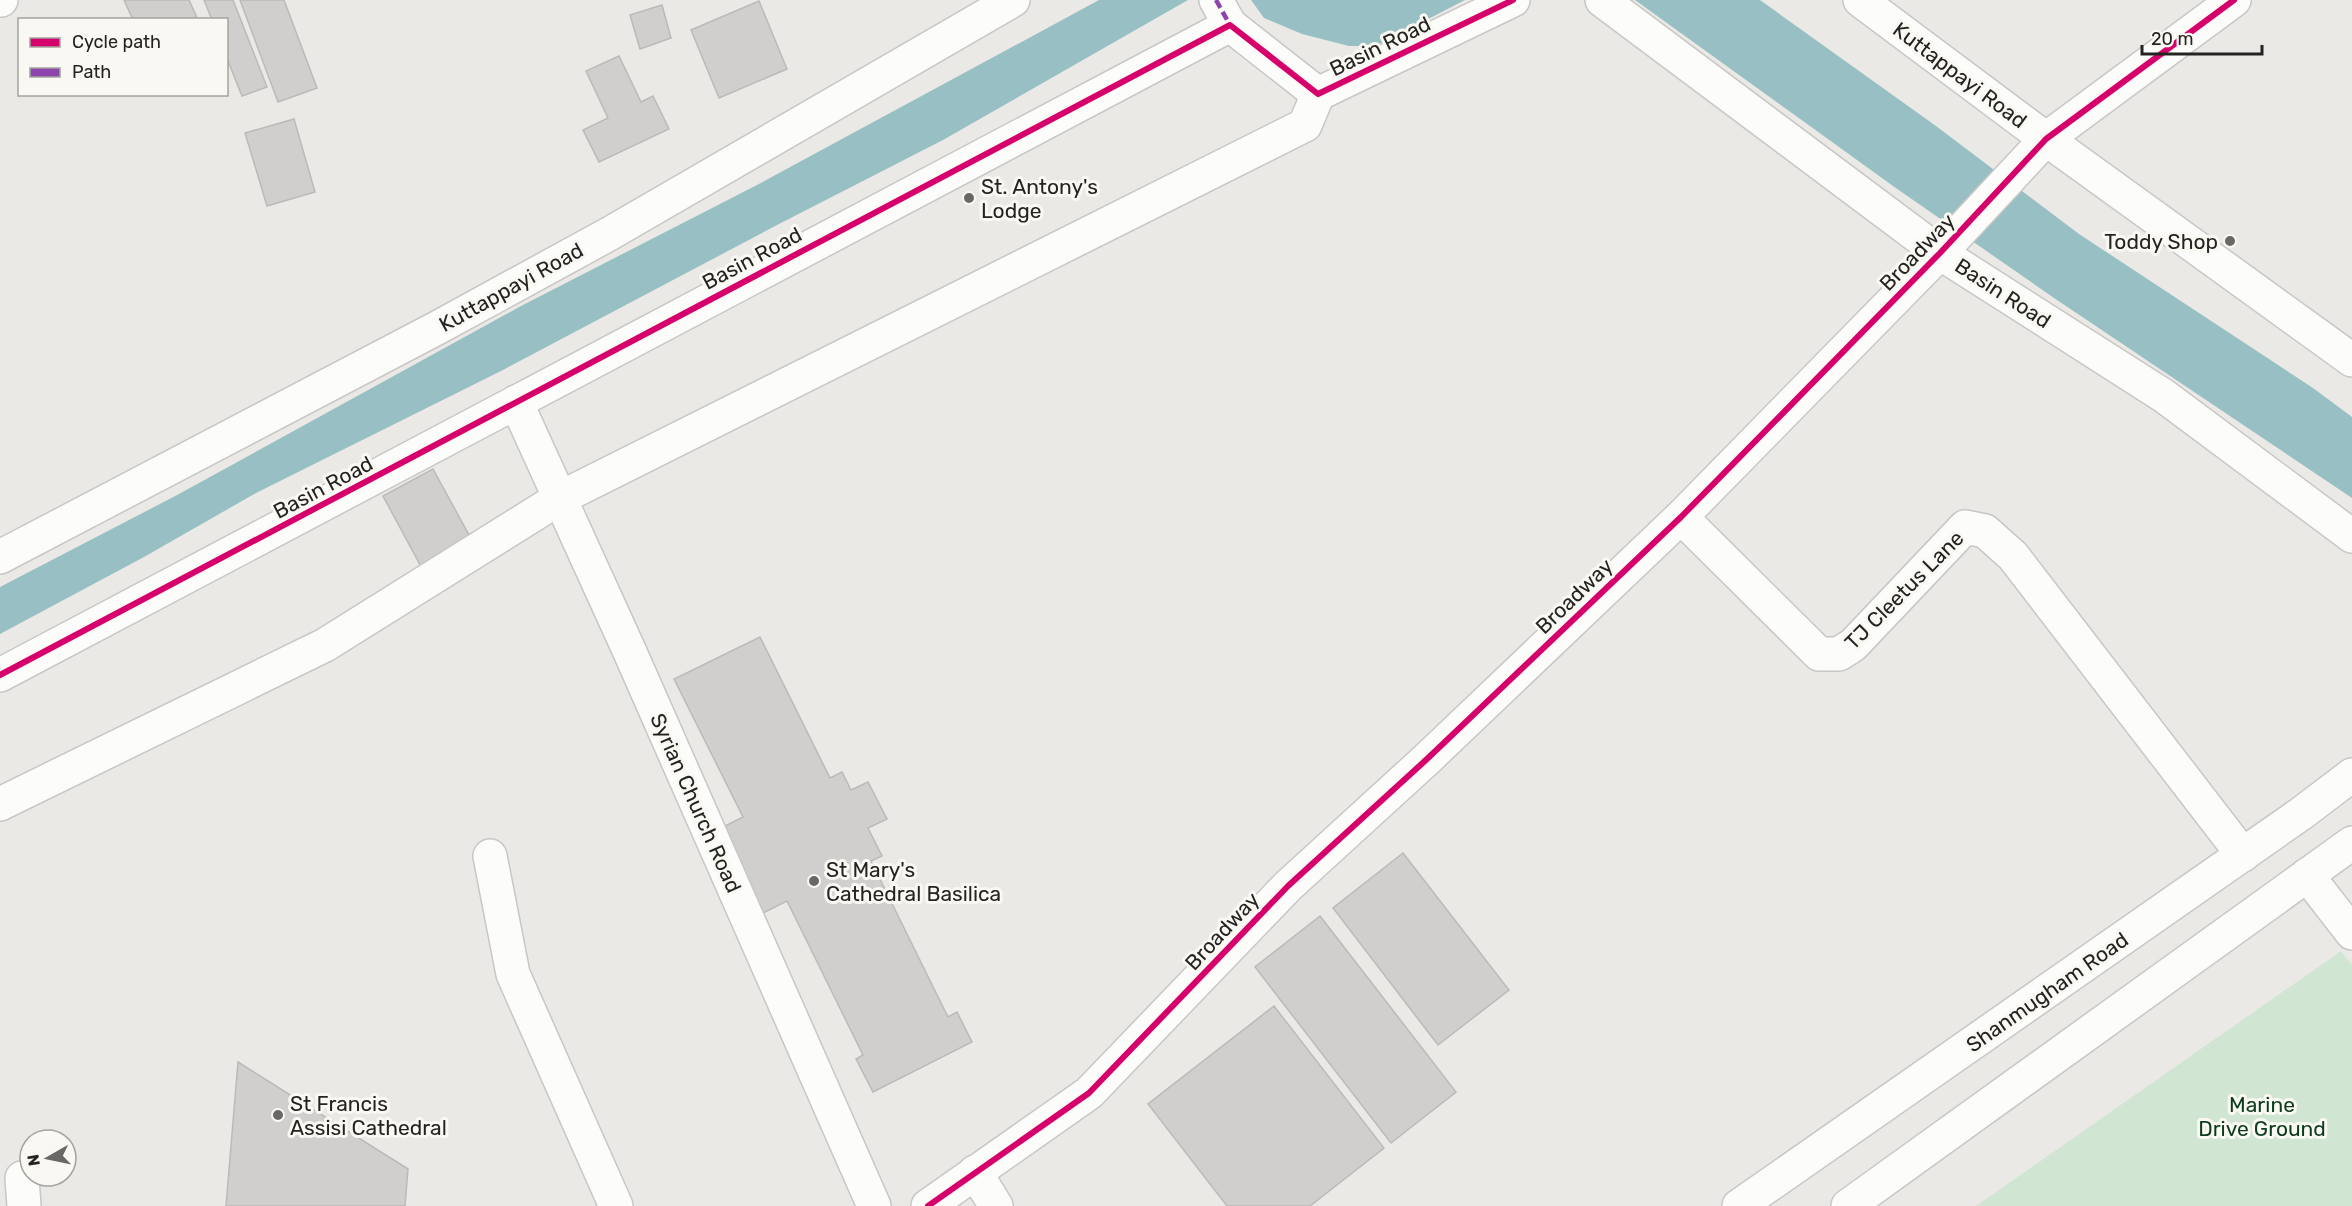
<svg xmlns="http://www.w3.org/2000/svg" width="2352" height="1206" font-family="Rubik,sans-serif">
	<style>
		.green { fill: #d1e5d3 }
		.water { fill: #98c0c4 }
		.building { fill: #d1cfcd; stroke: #bcbab8; stroke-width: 1.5 }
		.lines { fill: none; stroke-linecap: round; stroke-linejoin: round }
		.minor-casing { stroke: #c9c7c5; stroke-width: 36 }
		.major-casing { stroke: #c9c7c5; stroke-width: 36 }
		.minor { stroke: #fcfcfb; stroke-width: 33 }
		.major { stroke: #fcfcfb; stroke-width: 33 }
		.quiet { stroke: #8e44ad; stroke-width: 4.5; stroke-dasharray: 9 4.5; stroke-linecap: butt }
		.cycleway-casing { stroke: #faf8f2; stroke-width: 10 }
		.cycleway { stroke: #d6006c; stroke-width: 6 }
		.poi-dot { fill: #696866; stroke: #faf8f2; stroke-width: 2 }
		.labels { text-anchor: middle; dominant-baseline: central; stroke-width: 6; stroke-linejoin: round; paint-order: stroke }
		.street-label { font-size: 21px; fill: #232321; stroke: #faf8f2 }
		.poi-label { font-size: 21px; fill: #232321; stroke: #faf8f2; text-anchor: start }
		.park-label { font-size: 21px; fill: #0c3b1d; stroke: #faf8f2 }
	</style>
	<rect width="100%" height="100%" fill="#ebe9e6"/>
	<polygon class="green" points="2341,951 2352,965 2352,1206 1976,1206"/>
	<g class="water">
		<polygon points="1099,0 1188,0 943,140 779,224 503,370 256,493 144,557 0,634 0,587 179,494 521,306 755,186"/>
		<polygon points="1251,0 1465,0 1376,46 1349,46 1302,34 1264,18"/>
		<polygon points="1635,0 1760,0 1936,126 2079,234 2313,388 2352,417 2352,498 2054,298 1893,186"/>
	</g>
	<g class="building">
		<polygon points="124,0 189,0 198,20 133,20"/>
		<polygon points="204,0 233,0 267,87 242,96 226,56 226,20 212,20"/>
		<polygon points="240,0 284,0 317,88 278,102"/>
		<polygon points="759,1 787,69 719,98 691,30"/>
		<polygon points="662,5 671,38 640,49 630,15"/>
		<polygon points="619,56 641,102 653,96 669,129 599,162 583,130 608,118 586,71"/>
		<polygon points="294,119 315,192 267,206 245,133"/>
		<polygon points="433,469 475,546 425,574 383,496"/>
		<polygon points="760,637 830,778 842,772 851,790 868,782 887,819 868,828 882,856 871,861 948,1017 957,1012 972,1042 873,1092 856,1059 863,1055 787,901 763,913 721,828 743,817 674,679"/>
		<polygon points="1403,853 1509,990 1438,1045 1333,908"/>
		<polygon points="1320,916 1456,1092 1391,1143 1255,967"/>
		<polygon points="1274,1006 1384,1148 1310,1206 1227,1206 1148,1104"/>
		<polygon points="238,1062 408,1169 405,1206 226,1206"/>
	</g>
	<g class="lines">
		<g class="minor-casing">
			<g id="minor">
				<polyline points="0,0 1,0"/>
				<polyline points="1216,0 1230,25"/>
				<polyline points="1602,0 1940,253 2164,396 2352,536"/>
				<polyline points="1860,0 2046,139 2352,360"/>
				<polyline points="516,402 629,650 874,1206"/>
				<polyline points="1681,517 1819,654 1839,654 1853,645 1965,527 1985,531 2013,556 2243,855"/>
				<polyline points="0,557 437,328 609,234 1013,0"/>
				<path d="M0 675C411 461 819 241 1230 25L1318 94 1513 0"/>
				<polyline points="0,804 325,645 560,498 1305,125 1318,94"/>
				<polyline points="490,856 513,974 616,1206"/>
				<polyline points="2307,875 2352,933"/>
				<polyline points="975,1172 996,1206"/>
				<polyline points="22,1178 24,1206"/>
				<polyline points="928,1206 1089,1093 1288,886 1427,759 1681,517 1940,253 2046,139 2234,0"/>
			</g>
		</g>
		<g class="major-casing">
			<g id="major">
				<polyline points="1739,1206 2302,813 2352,775"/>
				<polyline points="1848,1206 2352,843"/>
			</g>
		</g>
		<use href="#minor" class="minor"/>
		<use href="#major" class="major"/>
		<polyline class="quiet" points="1216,0 1230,25"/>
		<g class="cycleway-casing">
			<g id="cycleway">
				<path d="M0 675C411 461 819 241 1230 25L1318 94 1513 0"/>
				<polyline points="928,1206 1089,1093 1288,886 1427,759 1681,517 1940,253 2046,139 2234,0"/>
			</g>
		</g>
		<use href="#cycleway" class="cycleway"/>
	</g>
	<g class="poi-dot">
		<circle cx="969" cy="198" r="6"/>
		<circle cx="2230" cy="241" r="6"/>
		<circle cx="814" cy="881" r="6"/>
		<circle cx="278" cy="1115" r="6"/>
	</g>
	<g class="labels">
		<g class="street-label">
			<text transform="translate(1380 46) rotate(-26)">Basin Road</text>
			<text transform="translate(1960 75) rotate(37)">Kuttappayi Road</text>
			<text transform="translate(1917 252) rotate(-46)">Broadway</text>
			<text transform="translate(752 258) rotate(-28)">Basin Road</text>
			<text transform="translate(511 287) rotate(-29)">Kuttappayi Road</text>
			<text transform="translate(2003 293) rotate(33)">Basin Road</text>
			<text transform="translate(323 487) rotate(-28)">Basin Road</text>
			<text transform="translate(1904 590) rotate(-45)">TJ Cleetus Lane</text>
			<text transform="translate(1574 596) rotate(-44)">Broadway</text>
			<text transform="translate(696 803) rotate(66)">Syrian Church Road</text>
			<text transform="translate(1222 931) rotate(-47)">Broadway</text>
			<text transform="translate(2047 992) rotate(-35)">Shanmugham Road</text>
		</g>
		<g class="poi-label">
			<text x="981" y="186">St. Antony's<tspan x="981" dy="24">Lodge</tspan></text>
			<text x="2218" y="241" text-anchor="end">Toddy Shop</text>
			<text x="826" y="869">St Mary's<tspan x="826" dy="24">Cathedral Basilica</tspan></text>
			<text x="290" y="1103">St Francis<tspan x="290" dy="24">Assisi Cathedral</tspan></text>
		</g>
		<g class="park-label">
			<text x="2262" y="1104">Marine<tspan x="2262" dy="24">Drive Ground</tspan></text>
		</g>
	</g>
	<rect x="18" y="18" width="210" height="78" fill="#faf8f2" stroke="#a4a39e" stroke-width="1.5"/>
	<rect x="30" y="38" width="30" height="9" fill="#d6006c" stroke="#a4a39e" stroke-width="1.5"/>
	<text x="72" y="48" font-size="18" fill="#232321">Cycle path</text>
	<rect x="30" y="68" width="30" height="9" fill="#8e44ad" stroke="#a4a39e" stroke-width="1.5"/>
	<text x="72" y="78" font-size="18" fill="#232321">Path</text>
	<g transform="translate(48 1158) rotate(261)"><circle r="28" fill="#faf8f2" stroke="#a4a39e" stroke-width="1.5"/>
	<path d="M0-4.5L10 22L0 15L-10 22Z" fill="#696866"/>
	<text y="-9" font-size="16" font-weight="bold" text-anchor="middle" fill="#232321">N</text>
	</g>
	<path d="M2142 45v9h120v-9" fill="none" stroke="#232321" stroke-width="3"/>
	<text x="2151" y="45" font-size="18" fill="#232321" stroke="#faf8f2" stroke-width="4.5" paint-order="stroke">20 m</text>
</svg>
